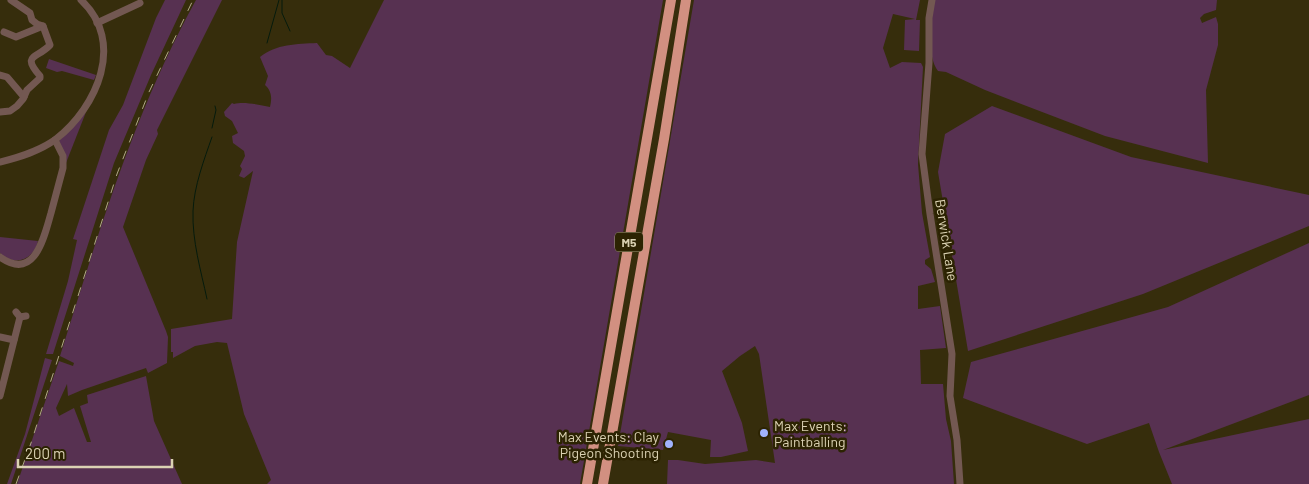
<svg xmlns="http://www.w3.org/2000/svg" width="1309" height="484" font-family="Barlow,sans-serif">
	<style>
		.green { fill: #573151 }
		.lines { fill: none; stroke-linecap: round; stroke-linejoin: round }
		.stream { stroke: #051b0d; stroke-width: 1 }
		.minor { stroke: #735852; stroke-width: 7 }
		.highway { stroke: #d29081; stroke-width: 10 }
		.rail { stroke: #b1a889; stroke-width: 1; stroke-dasharray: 9 9; stroke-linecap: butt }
		.poi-dot { fill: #a1b3fd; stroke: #2c2302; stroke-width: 2 }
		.labels { text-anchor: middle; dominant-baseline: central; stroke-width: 5; stroke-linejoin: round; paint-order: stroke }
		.shield { fill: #2c2302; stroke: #a69e7e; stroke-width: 1 }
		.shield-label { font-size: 12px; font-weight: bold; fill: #dbd2b3 }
		.street-label { font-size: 14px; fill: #dbd2b3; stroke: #2c2302 }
		.poi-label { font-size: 14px; fill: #dbd2b3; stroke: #2c2302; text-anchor: start }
	</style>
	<rect width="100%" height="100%" fill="#362d0c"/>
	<g class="green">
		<polygon points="165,0 186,0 151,75 114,163 53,354 46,354 68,281 77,240 73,239 109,130 123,105 156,18"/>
		<path d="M196 0H222L157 130 158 134 146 160 123 227 166 331 168 337 167 363 148 373 146 368 82 390 68 396 67 384 56 408 59 416 74 408 87 442H91L80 406 88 403 87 395 146 376 154 421 182 484H82L60 418 82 484H17L59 361 73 366 74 363 60 356C98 235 134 112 196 0Z"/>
		<path d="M384 0H663L580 484H267L271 480 244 414 227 343 217 342 195 346 173 358V352H171V329L232 319 237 242 253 171 244 178 239 176 242 169 240 166 245 156 244 151 233 143 232 136 238 133 232 121 225 116 224 112 232 103 234 104C244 101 259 105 270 107 272 99 272 91 265 85L268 76 260 57C276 44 297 44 317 43L326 55 332 56 350 68Z"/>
		<polygon points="694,0 920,0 916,20 920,20 919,51 904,50 905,20 915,19 893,14 883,48 890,68 902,62 921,63 923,67 918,164 922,213 930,257 925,260 925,264 931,269 935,282 918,286 918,309 940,306 946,348 920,350 921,384 943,384 946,419 951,441 954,484 667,484 668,460 678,460 705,464 756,460 775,463 759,354 755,346 740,356 722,371 742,423 748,451 721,457 710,457 711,440 668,432 663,450 618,446"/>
		<path d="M935 0H1217L1216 10 1204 14 1200 18 1202 23 1216 17 1218 24V45L1206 90 1208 163 1105 136 985 90 946 72 938 71C926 56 931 18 935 0Z"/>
		<polygon points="49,59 96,75 94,80 62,71 57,72 46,68"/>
		<polygon points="992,106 1131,157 1309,195 1309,226 1143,294 968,351 938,172 945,134"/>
		<polygon points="86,112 66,163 59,141"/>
		<path d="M0 237 38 241C34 260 14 267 0 253Z"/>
		<polygon points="1309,243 1309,395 1163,450 1309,419 1309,484 1172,484 1159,452 1149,423 1087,444 963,398 971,362 1168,307"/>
		<polygon points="45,358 52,360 11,484 7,484 25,434"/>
	</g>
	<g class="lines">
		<g class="stream">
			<polyline points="282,0 282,13 290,31"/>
			<polyline points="267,43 279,0"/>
			<polyline points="212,128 216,110 215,106"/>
			<path d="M207 299C201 271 192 241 193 211 194 186 204 160 212 137"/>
		</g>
		<g class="minor">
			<polyline points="932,0 929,18 929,63 922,154 930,214 952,354 950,396 957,440 960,484"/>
			<polyline points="97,23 140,3"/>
			<polyline points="4,32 16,37 43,26"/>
			<polyline points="0,75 7,77 24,97"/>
			<path d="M0 112 10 111 17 106 23 99 27 90 40 78V76C21 54 37 59 50 45L43 26 37 24 32 20 30 13 11 0"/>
			<path d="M0 162C20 157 40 151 56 139 97 107 126 42 81 0"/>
			<path d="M0 257C35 282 44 237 51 213 55 198 59 183 63 168V156L55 140"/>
			<polyline points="16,312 20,317 26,316"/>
			<polyline points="0,337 14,340"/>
			<polyline points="0,396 20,317"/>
		</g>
		<g class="highway">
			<polyline points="587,484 671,0"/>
			<polyline points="603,484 664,139 686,0"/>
		</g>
		<polyline class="rail" points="16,484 31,443 117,174 149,92 193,0"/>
	</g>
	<g class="poi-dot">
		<circle cx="764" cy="433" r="5"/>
		<circle cx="669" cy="444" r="5"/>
	</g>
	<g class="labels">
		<rect class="shield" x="615" y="232.5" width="28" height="19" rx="4"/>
		<g class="shield-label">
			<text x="629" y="242">M5</text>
		</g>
		<g class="street-label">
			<text transform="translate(947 240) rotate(81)">Berwick Lane</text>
		</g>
		<g class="poi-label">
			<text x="774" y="425">Max Events:<tspan x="774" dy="16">Paintballing</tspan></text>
			<text x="659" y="436" text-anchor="end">Max Events: Clay<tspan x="659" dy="16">Pigeon Shooting</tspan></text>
		</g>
	</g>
	<path d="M18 459v8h154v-8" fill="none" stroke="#dbd2b3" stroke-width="2.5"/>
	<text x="25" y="459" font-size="15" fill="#dbd2b3" stroke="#2c2302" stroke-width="4" paint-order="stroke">200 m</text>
</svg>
